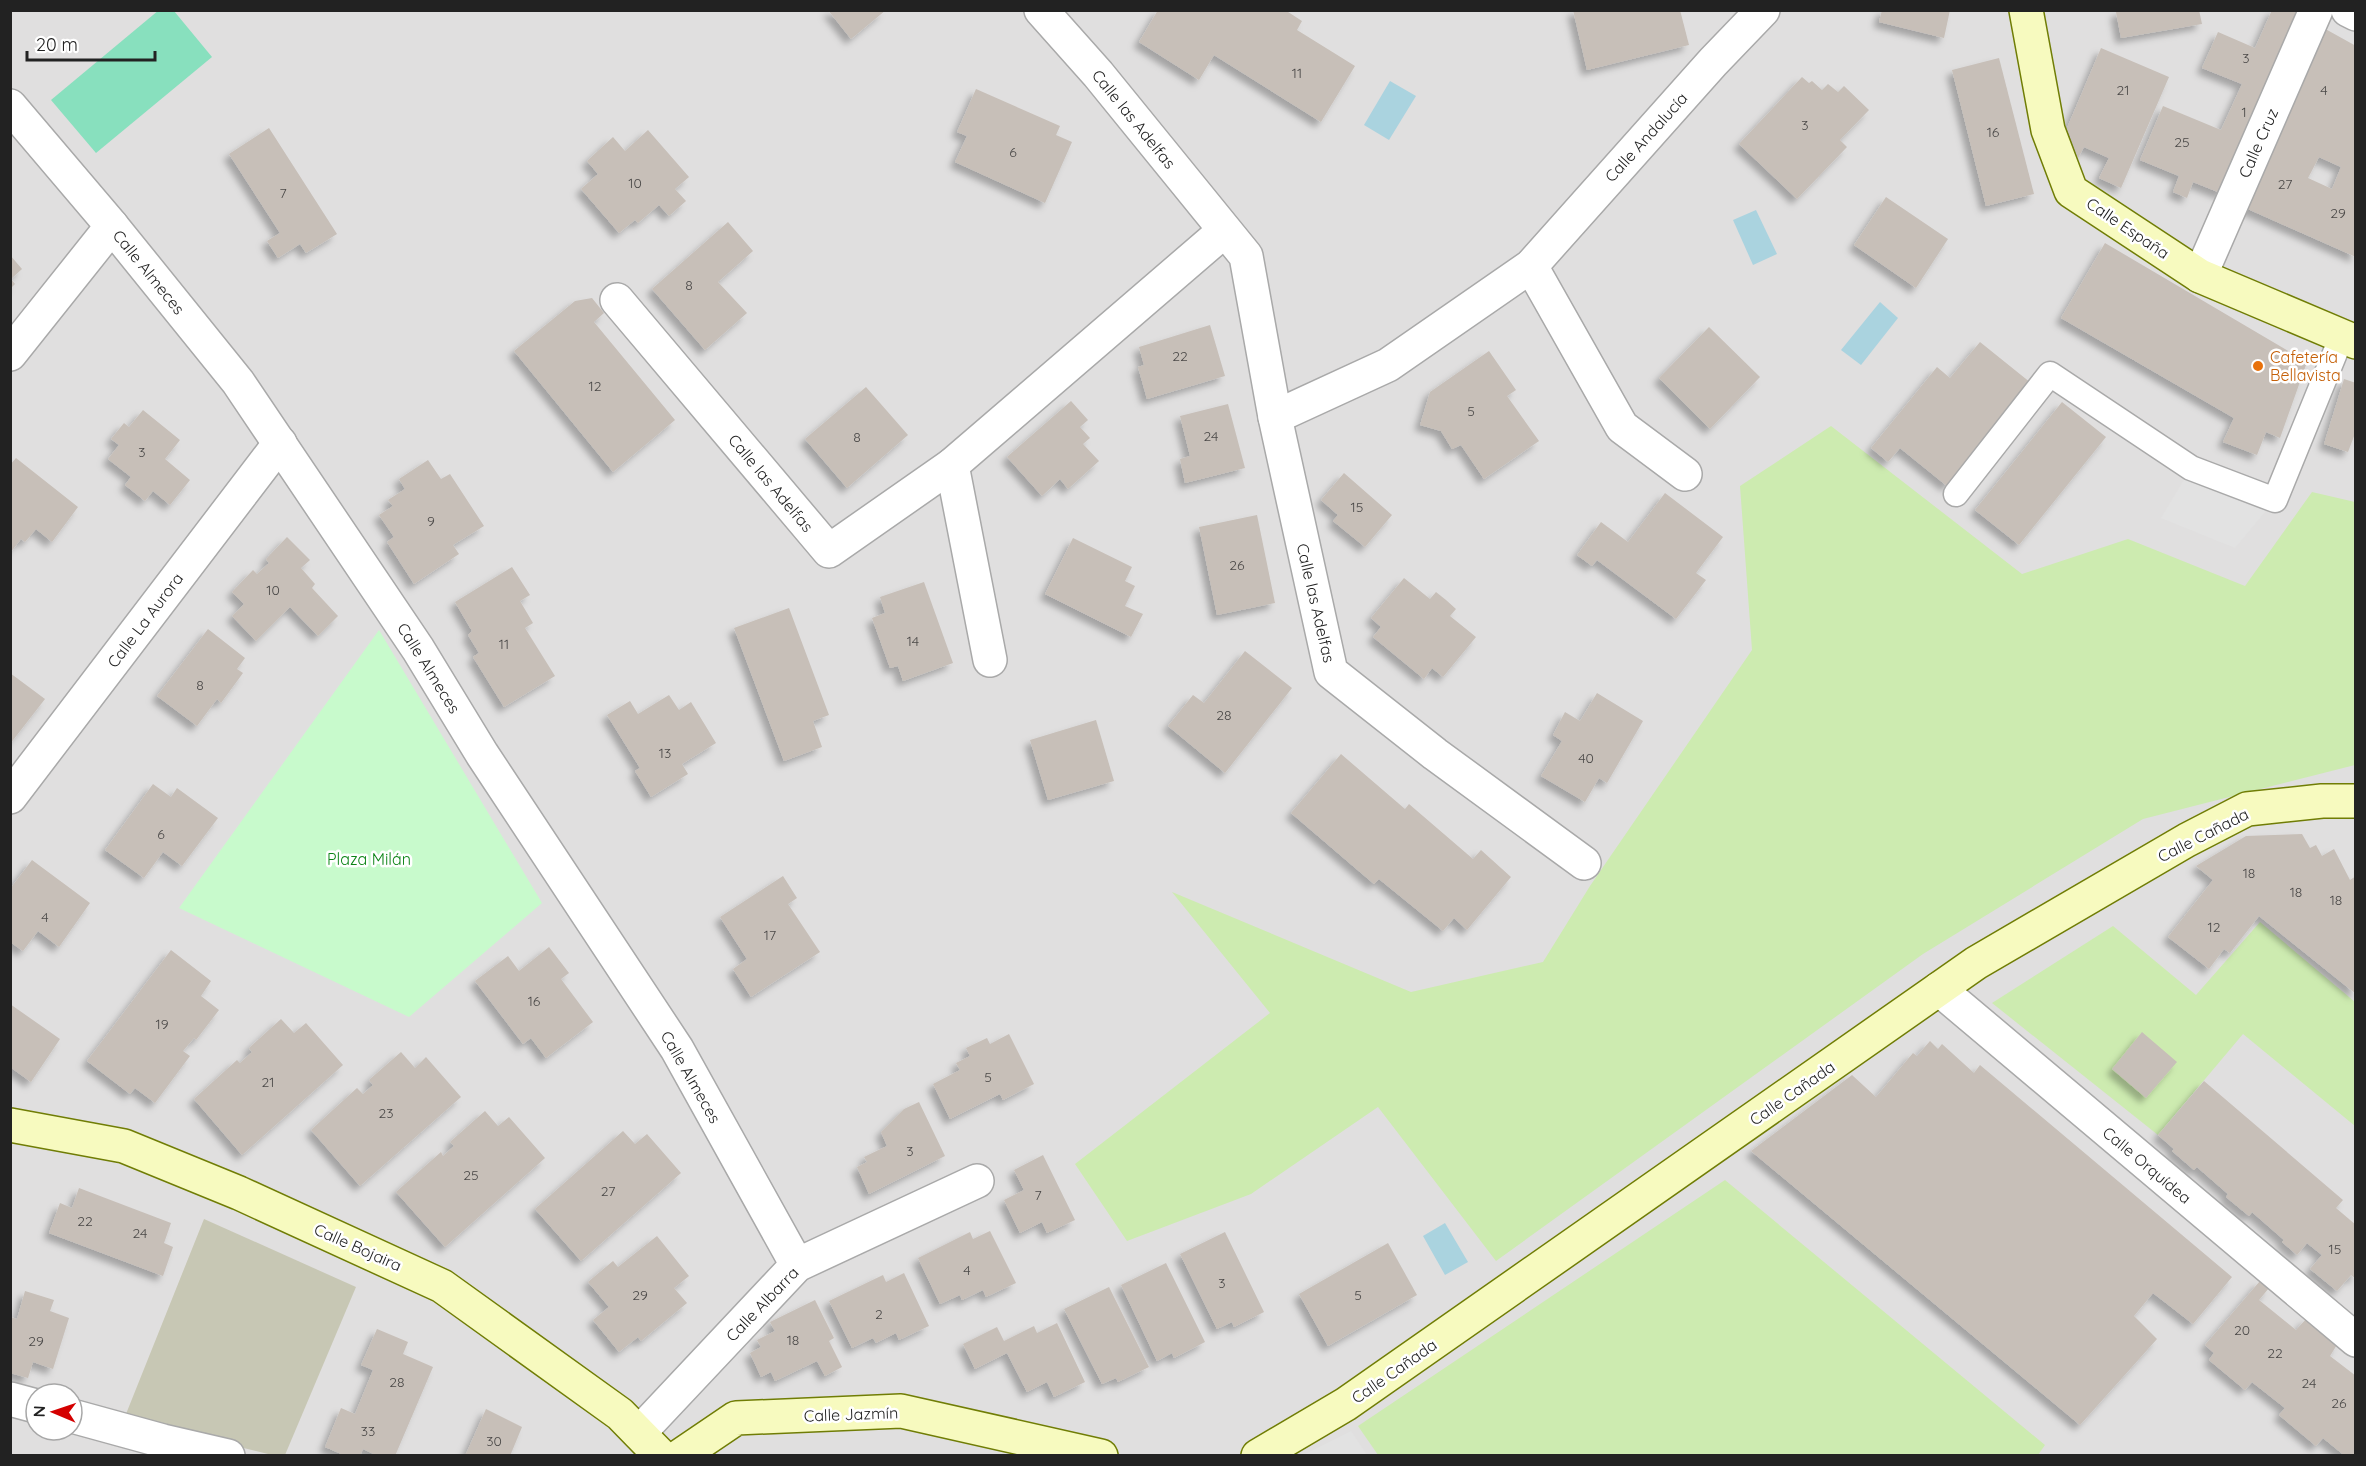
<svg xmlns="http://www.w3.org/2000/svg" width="2366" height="1466" font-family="Quicksand,sans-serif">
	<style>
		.residential { fill: #e0dfdf; fill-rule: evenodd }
		.construction { fill: #c7c7b4 }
		.grass { fill: #cdebb0 }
		.park { fill: #c8facc }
		.pitch { fill: #88e0be }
		.parking { fill: #e2e2e2 }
		.water { fill: #aad3df }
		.building { fill: #c7bfb8; fill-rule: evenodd; filter: url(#shadow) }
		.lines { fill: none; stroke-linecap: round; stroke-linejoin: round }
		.lane-casing { stroke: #a9a9a9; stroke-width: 27 }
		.street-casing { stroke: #a9a9a9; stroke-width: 36 }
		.secondary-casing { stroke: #707d05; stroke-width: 36 }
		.lane { stroke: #fff; stroke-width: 24 }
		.street { stroke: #fff; stroke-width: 33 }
		.secondary { stroke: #f7fabf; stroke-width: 33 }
		.food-dot { fill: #e8710a; stroke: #fff; stroke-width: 2 }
		.labels { text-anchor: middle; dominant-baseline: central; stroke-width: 5; stroke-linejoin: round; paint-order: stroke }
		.number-label { font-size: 14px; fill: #4b4948 }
		.street-label { font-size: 16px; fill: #222; stroke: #fff }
		.food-label { font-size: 16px; fill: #c56008; stroke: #fff; text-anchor: start }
		.park-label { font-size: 16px; fill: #0c8416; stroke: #fff }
	</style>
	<defs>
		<filter id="shadow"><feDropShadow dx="-5.5" dy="5.5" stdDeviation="3" flood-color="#0004"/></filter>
	</defs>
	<rect width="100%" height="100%" fill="#f2efe9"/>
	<path class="residential" d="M10 11H2355V1455H11ZM36 1394H72V1430H36Z"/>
	<polygon class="construction" points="204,1219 356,1287 285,1455 272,1455 124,1419"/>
	<g class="grass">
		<polygon points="1831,426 2022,574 2128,539 2245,586 2312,492 2355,502 2355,765 2143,819 1923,954 1496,1261 1378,1107 1251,1194 1127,1241 1075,1164 1270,1013 1172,892 1411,992 1543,962 1590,886 1752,650 1740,486"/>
		<polygon points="2260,922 2355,1002 2355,1126 2243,1034 2158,1135 1992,1003 2113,926 2196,995"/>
		<polygon points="1725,1180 2045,1445 2038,1455 1378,1455 1358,1426"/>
	</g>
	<polygon class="park" points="379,630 542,903 409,1017 179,908"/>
	<polygon class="pitch" points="159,10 174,11 212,57 96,153 51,100"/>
	<g class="parking">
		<polygon points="2191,468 2275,500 2235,548 2161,518"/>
		<polygon points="1351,1431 1367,1455 1303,1455"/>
	</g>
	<g class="water">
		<polygon points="1390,81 1416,96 1389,140 1364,125"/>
		<polygon points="1756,210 1777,254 1753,265 1733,220"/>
		<polygon points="1880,302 1898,318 1861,365 1841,350"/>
		<polygon points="1445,1223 1468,1262 1445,1275 1423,1236"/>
	</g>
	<g class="building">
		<polygon points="828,10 886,10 851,39"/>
		<polygon points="1158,10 1188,10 1192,12 1193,10 1285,10 1302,21 1297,30 1355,66 1321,122 1214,55 1199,80 1139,42"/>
		<polygon points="1573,10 1680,10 1689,45 1587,70"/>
		<polygon points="1882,10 1950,10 1944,38 1879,22"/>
		<polygon points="2124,10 2199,10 2202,24 2121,38 2116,12"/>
		<polygon points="2272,10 2296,10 2305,14 2223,194 2193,182 2187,198 2173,192 2179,176 2140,160 2163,106 2221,130 2242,84 2202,68 2218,32 2255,48"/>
		<path d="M2320 26 2356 46V257L2241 206ZM2319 157 2341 167 2332 189 2308 178Z"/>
		<polygon points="2101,48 2169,77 2121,188 2099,178 2109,158 2084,147 2078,158 2067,128"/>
		<polygon points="1999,58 2034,194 1986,206 1952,70"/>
		<polygon points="1802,77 1809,83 1812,81 1822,90 1828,84 1838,92 1844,86 1869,110 1840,140 1847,147 1797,199 1739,144"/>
		<polygon points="976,89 1060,126 1056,135 1072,142 1045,203 955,162 967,136 957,132"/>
		<polygon points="269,128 337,234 306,253 300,244 278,258 267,241 280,233 229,154"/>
		<polygon points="648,130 689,177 675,189 686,201 669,216 659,205 638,223 635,220 619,233 581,189 598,174 587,161 613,137 625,151"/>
		<polygon points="1886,197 1948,239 1916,288 1854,245"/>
		<polygon points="728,222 753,251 718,282 747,313 705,350 652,289"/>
		<polygon points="2105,243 2307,362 2280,438 2266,432 2257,455 2223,442 2234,418 2061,318"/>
		<polygon points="10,255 22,269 11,279 15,284 10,289"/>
		<polygon points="592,298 604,313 594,322 675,420 613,472 514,351 575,301"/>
		<polygon points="1210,325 1225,376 1147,399 1138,367 1144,365 1139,347"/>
		<polygon points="1709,327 1760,377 1710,429 1659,378"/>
		<polygon points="1980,342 2031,383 1947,486 1900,448 1888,462 1871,448 1937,367 1950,378"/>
		<polygon points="1489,351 1516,390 1507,396 1539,441 1484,479 1461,445 1452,449 1441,431 1420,425 1430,392"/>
		<polygon points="2344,379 2356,383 2356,431 2348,452 2324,444"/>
		<polygon points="866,387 908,435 847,488 805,439"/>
		<polygon points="1071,401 1088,420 1080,427 1090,438 1083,444 1099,461 1068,489 1060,479 1042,496 1007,457"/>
		<polygon points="2062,402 2106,437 2019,545 1975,510"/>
		<polygon points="1228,404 1245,468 1185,483 1180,459 1190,456 1180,416"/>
		<polygon points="143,410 180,440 165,459 190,480 170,505 153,491 145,501 125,485 131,477 108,459 119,445 111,439 124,423 129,427"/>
		<polygon points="16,458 78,507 52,542 36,529 25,542 21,539 10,553 10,465"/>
		<polygon points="428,460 441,479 450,474 484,526 453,545 459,554 414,584 387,542 394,537 379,515 393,506 388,500 405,489 399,479"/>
		<polygon points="1344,473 1392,515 1365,547 1333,521 1338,515 1321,500"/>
		<polygon points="1665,493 1723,537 1696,573 1706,580 1676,619 1597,560 1592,566 1577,555 1601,522 1628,542"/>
		<polygon points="1257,515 1275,603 1217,615 1199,527"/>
		<polygon points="287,537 310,560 301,568 315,584 312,588 338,616 318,636 290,607 256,641 232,616 244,604 232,592 253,570 257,574 269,563 266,559"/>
		<polygon points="1073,538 1132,567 1125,581 1135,586 1125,606 1143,614 1131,637 1045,594"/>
		<polygon points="512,567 530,595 520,601 533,623 525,628 555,676 504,707 473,657 479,653 468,635 472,631 455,602"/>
		<polygon points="1404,578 1430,599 1436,592 1446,600 1456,609 1450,616 1476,637 1443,677 1432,668 1424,679 1373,637 1381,627 1371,618"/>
		<polygon points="924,582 953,663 903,681 898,666 890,668 872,618 885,613 880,597"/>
		<polygon points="789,608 829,715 813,721 822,747 784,761 734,628"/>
		<polygon points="208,629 245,658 237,669 243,673 221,703 217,699 197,726 157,696"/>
		<polygon points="1245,651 1292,688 1225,773 1168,726 1193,695 1204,703"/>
		<polygon points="10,673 45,699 10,744"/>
		<polygon points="1597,693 1643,721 1607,783 1599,778 1585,802 1541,776 1562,741 1553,735 1565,712 1580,721"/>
		<polygon points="669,695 679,710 691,702 716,743 682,764 688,774 651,797 635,771 640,768 607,715 630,701 638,714"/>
		<polygon points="1096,720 1114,781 1048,800 1030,740"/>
		<polygon points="1341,754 1405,809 1409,804 1473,859 1481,850 1511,877 1467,930 1454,918 1443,931 1379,879 1374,884 1291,813"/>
		<polygon points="153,784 171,797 177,788 218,818 182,866 163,852 144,878 105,850"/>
		<polygon points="2302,834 2310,848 2316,845 2322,856 2334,849 2350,880 2356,876 2356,994 2259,916 2230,953 2224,949 2209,969 2168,937 2213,880 2196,866 2246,836"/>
		<polygon points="32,860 90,903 59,947 38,931 23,951 10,942 10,889"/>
		<polygon points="783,876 797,898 788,904 820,952 751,997 733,969 747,959 720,917"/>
		<polygon points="549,947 569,973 561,979 593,1022 546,1058 531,1038 523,1044 475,981 508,956 519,971"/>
		<polygon points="171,950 211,981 201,996 219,1010 196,1040 194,1038 183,1051 190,1056 155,1103 135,1088 130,1094 87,1061"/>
		<polygon points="10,1004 60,1039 31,1082 10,1067"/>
		<polygon points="281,1019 294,1033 306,1023 343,1065 242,1155 194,1099 237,1060 240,1063 252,1052 249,1048"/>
		<polygon points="2142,1032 2177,1062 2146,1098 2112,1069"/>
		<polygon points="1009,1034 1034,1084 1003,1100 1000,1094 950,1119 933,1084 960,1070 956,1063 970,1056 966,1048 987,1038 990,1044"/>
		<polygon points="1930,1041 1938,1049 1942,1044 1974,1073 1980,1065 2232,1277 2193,1324 2153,1293 2134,1316 2157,1339 2080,1425 1751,1151 1852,1075 1876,1097 1913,1053 1917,1056"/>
		<polygon points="401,1052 415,1068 426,1057 461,1097 360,1186 311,1130 357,1088 363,1094 373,1085 369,1080"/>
		<polygon points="2204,1081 2343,1200 2336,1208 2356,1225 2356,1279 2351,1275 2337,1291 2310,1269 2322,1255 2307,1243 2297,1255 2282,1242 2284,1240 2252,1212 2249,1216 2226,1197 2228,1194 2197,1167 2194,1170 2172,1151 2174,1149 2158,1135"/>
		<polygon points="919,1102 945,1156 869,1194 857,1167 867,1162 864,1157 887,1146 881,1132 904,1109"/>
		<polygon points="485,1111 498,1126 509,1117 545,1158 445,1247 396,1192 441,1152 443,1156 454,1146 450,1142"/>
		<polygon points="623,1131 635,1144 647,1134 681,1173 581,1261 535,1209"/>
		<polygon points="1043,1155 1075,1220 1047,1233 1042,1222 1020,1233 1004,1200 1024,1190 1014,1170"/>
		<polygon points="79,1188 171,1223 164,1243 173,1247 163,1276 49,1233 60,1203 72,1208"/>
		<polygon points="990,1231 1016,1283 986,1297 983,1290 962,1300 960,1295 940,1304 918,1258 970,1232 973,1239"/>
		<polygon points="1225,1232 1264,1312 1234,1327 1232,1322 1217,1329 1180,1254"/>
		<polygon points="657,1236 689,1276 674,1288 687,1303 641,1341 638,1337 619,1352 593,1320 609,1307 588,1282 613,1261 618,1267"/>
		<polygon points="1388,1243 1417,1295 1328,1346 1299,1294"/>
		<polygon points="1166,1263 1205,1342 1174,1358 1172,1353 1157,1361 1121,1285"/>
		<polygon points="904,1273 929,1326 899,1340 896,1333 876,1343 873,1338 852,1348 829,1301 883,1275 886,1282"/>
		<polygon points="2260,1281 2269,1288 2259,1300 2296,1330 2307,1318 2338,1343 2330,1356 2356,1376 2356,1456 2345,1456 2323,1438 2316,1446 2279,1415 2285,1408 2252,1382 2245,1390 2209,1360 2214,1353 2205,1345"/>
		<polygon points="1109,1287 1149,1367 1118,1382 1116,1378 1102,1384 1064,1309"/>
		<polygon points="25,1291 54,1300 50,1311 69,1318 53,1369 33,1362 28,1378 10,1373 10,1317 17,1319"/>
		<polygon points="815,1300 834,1338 829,1341 842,1367 825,1376 817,1361 775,1381 771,1372 761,1377 750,1353 761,1347 757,1340 775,1331 770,1322"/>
		<polygon points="1057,1323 1085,1382 1054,1397 1047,1382 1027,1392 1007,1353 975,1369 963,1344 997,1327 1004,1341 1034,1326 1037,1333"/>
		<polygon points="377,1329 408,1342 403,1354 433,1367 395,1456 378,1456 363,1449 360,1456 346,1456 325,1447 341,1408 355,1414 373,1370 361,1365"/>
		<polygon points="486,1409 522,1427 510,1456 465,1456"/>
	</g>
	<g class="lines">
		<g class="lane-casing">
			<polyline id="lane" points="1956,494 2050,374 2191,468 2275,500 2342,336"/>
		</g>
		<g class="street-casing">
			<g id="street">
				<polyline points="1041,10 1098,74 1246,256 1275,417 1331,672 1435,754 1584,863"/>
				<polyline points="2348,10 2356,14"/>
				<polyline points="10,106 112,226 238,382 418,649 482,754 677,1049 797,1265"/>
				<polyline points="1531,266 1622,427 1685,474"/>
				<polyline points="2200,276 2316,10"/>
				<polyline points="617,300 829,551 952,465 1224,231"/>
				<polyline points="10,354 112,226"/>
				<polyline points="1275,417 1388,365 1531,266 1713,62 1763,10"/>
				<polyline points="952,465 990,660"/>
				<polyline points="10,797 280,443"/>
				<polyline points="1939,989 2356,1340"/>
				<polyline points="10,1399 36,1406"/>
				<polyline points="72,1416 163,1441 228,1456"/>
				<polyline points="639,1433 797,1265 977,1181"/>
			</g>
		</g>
		<g class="secondary-casing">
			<g id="secondary">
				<polyline points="2026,10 2048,130 2071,191 2200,276 2356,342"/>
				<polyline points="10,1125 124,1146 239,1193 442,1286 620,1414 661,1456"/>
				<polyline points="680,1456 736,1418 901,1411 1101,1456"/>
				<polyline points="1258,1456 1346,1404 1976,963 2187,840 2247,809 2322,801 2356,801"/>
			</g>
		</g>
		<use href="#lane" class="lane"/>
		<use href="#street" class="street"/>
		<use href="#secondary" class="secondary"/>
	</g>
	<circle class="food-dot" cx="2258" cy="366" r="6"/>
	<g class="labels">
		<g class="number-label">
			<text x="2246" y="58">3</text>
			<text x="1297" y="73">11</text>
			<text x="2123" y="90">21</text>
			<text x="2324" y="90">4</text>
			<text x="2244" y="112">1</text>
			<text x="1805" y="125">3</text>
			<text x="1993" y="132">16</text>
			<text x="2182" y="142">25</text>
			<text x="1013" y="152">6</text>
			<text x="635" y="183">10</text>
			<text x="2285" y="184">27</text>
			<text x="283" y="193">7</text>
			<text x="2338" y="213">29</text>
			<text x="689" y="285">8</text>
			<text x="1180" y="356">22</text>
			<text x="595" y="386">12</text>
			<text x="1471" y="411">5</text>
			<text x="1211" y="436">24</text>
			<text x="857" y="437">8</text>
			<text x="142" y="452">3</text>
			<text x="1357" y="507">15</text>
			<text x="431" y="521">9</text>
			<text x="1237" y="565">26</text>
			<text x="273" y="590">10</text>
			<text x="913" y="641">14</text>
			<text x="504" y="644">11</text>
			<text x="200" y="685">8</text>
			<text x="1224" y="715">28</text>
			<text x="665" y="753">13</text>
			<text x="1586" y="758">40</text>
			<text x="161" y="834">6</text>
			<text x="2249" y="873">18</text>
			<text x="2296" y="892">18</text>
			<text x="2336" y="900">18</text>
			<text x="45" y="917">4</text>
			<text x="2214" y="927">12</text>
			<text x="770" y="935">17</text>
			<text x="534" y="1001">16</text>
			<text x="162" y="1024">19</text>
			<text x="988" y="1077">5</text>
			<text x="268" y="1082">21</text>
			<text x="386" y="1113">23</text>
			<text x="910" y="1151">3</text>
			<text x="471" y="1175">25</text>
			<text x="608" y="1191">27</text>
			<text x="1038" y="1195">7</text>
			<text x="85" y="1221">22</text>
			<text x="140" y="1233">24</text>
			<text x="2335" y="1249">15</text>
			<text x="967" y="1270">4</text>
			<text x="1222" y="1283">3</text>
			<text x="640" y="1295">29</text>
			<text x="1358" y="1295">5</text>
			<text x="879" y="1314">2</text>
			<text x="2242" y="1330">20</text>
			<text x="793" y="1340">18</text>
			<text x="36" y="1341">29</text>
			<text x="2275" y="1353">22</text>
			<text x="397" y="1382">28</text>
			<text x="2309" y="1383">24</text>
			<text x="2339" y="1403">26</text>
			<text x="368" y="1431">33</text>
			<text x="494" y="1441">30</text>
		</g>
		<g class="street-label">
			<text transform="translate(1134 119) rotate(51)">Calle las Adelfas</text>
			<text transform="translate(1646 137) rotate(-48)">Calle Andalucía</text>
			<text transform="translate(2258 143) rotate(-66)">Calle Cruz</text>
			<text transform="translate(2128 228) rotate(34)">Calle España</text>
			<text transform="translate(149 272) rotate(51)">Calle Almeces</text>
			<text transform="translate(771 483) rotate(50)">Calle las Adelfas</text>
			<text transform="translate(1316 603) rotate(77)">Calle las Adelfas</text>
			<text transform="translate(145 620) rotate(-53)">Calle La Aurora</text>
			<text transform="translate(429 668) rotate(58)">Calle Almeces</text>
			<text transform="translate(2203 835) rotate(-27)">Calle Cañada</text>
			<text transform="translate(691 1077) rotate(60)">Calle Almeces</text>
			<text transform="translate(1792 1093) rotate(-35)">Calle Cañada</text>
			<text transform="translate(2147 1165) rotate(40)">Calle Orquídea</text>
			<text transform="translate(358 1247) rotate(24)">Calle Bojaira</text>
			<text transform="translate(762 1304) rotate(-46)">Calle Albarra</text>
			<text transform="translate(1394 1371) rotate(-35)">Calle Cañada</text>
			<text transform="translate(851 1414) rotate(-2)">Calle Jazmín</text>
		</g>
		<g class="food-label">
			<text x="2270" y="357">Cafetería<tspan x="2270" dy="18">Bellavista</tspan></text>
		</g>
		<g class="park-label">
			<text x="369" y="859">Plaza Milán</text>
		</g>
	</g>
	<rect width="2366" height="1466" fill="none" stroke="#222222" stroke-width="24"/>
	<g transform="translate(54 1412) rotate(272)"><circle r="28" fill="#ffffff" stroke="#a7a7a7" stroke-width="1.5"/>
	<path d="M0-4.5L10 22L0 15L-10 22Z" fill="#d40000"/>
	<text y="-9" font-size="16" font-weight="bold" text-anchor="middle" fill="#222222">N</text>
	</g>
	<path d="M27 51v9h128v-9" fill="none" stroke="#222222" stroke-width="3"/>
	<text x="36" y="51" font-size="18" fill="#222222" stroke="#ffffff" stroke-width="4.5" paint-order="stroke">20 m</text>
</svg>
